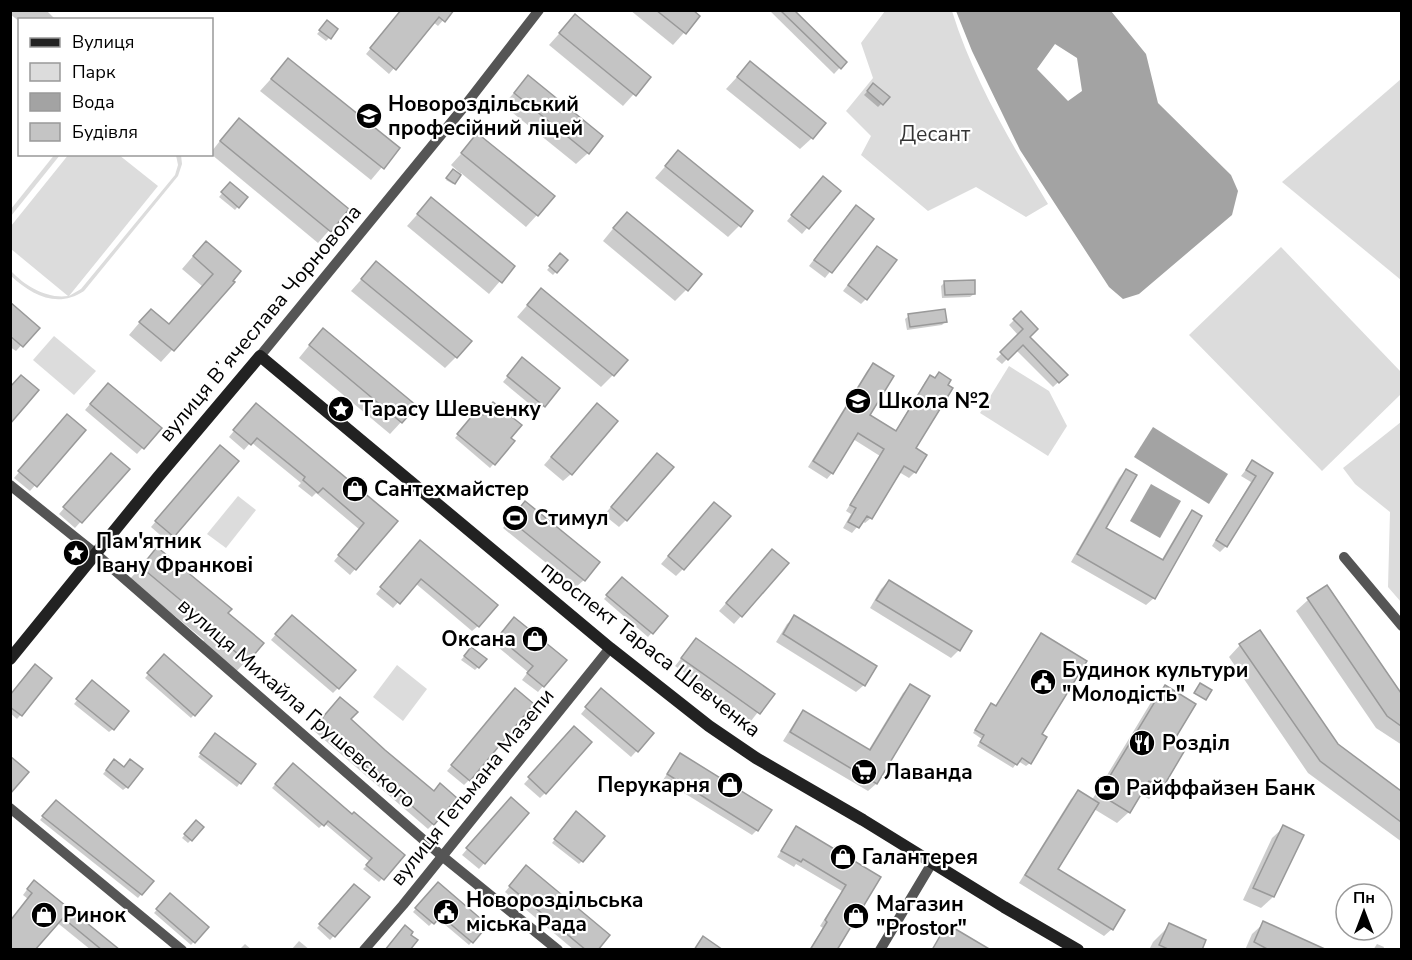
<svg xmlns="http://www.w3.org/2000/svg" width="1412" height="960" font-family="'Nunito Sans',sans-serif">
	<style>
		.green { fill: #dcdcdc }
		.water { fill: #a3a3a3; fill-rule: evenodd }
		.shadow { fill: #0003 }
		.building { fill: #c4c4c4; stroke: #999; stroke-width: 1.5 }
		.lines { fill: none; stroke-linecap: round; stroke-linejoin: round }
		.street { stroke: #555; stroke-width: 10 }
		.secondary { stroke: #222; stroke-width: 12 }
		.labels { text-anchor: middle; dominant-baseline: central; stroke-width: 4.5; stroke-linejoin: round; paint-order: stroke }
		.poi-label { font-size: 21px; font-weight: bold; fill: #000; stroke: #fff; text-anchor: start }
		.park-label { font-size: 21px; fill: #333; stroke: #fff }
		.street-label { font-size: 21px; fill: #000; stroke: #fff }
	</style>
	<rect width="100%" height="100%" fill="#fff"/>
	<g class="green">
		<path d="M885 11H952C973 79 1011 143 1048 204L1026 217 976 187 928 211 861 155 871 136 846 111 873 78 861 43Z"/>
		<polygon points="1401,79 1401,280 1282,182"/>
		<polygon points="55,154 60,155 11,216 11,209"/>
		<path d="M69 154 119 155 158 186 69 296 81 289 175 175 178 165 176 155H181L182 164 178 176 84 291C57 309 32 295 11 276V271C25 286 47 299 68 296L11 249V226Z"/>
		<polygon points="1281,247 1401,372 1401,394 1322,471 1189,335"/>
		<polygon points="54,336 96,371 74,395 33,360"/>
		<polygon points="1009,366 1049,391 1067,426 1048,456 980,413"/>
		<polygon points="1401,422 1401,602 1388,587 1390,512 1355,484 1343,468"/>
		<polygon points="238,496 256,510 226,548 207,534"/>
		<polygon points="397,665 427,689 403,721 373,697"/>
	</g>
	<g class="water">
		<path d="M956 11H1111L1146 54 1158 103 1231 175 1238 191 1232 215 1139 294 1123 299 1109 287 1020 150 972 51ZM1055 44 1077 58 1082 91 1068 101 1037 69Z"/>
		<polygon points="1153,427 1228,474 1209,504 1134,457"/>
		<polygon points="1151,484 1181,501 1160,538 1130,521"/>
	</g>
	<g class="shadow">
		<polygon points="10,10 46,10 56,20 20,20 20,22 10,14"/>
		<polygon points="402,10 452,10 438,26 433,22 389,74 366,54"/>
		<polygon points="630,10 690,10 698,17 673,45"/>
		<polygon points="769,10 792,10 845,62 834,74"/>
		<polygon points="575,16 649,77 623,106 549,45"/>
		<polygon points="324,26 329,38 326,41 317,34"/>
		<polygon points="288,60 398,148 371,180 260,91"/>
		<polygon points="750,63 812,138 800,149 726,89"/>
		<polygon points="528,77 588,153 576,164 503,105"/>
		<polygon points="873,85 887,98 878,107 864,95"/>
		<polygon points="227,132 347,210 318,243 211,154 212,151"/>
		<polygon points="478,135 537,215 526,227 461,173 453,184 446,180 453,171 459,175 460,173 451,165"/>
		<polygon points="678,152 739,226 728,237 655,178"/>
		<polygon points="230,184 246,197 235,210 219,197"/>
		<polygon points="818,184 838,191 802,234 787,221"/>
		<polygon points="431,199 513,266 489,294 407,226"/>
		<polygon points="850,212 872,219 825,278 809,266"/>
		<polygon points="616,225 687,289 675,301 603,241"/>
		<polygon points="872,253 866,299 861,304 843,291"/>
		<polygon points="194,255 233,283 161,362 129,335 140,322 168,325 202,286 182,269"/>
		<polygon points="560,255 566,260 553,275 547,270"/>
		<polygon points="376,263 456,357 445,368 351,291"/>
		<polygon points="945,282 974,294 970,297 942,298 941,286"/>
		<polygon points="530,302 613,375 601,387 517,317"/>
		<polygon points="10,304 37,328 16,351 10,347"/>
		<polygon points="1021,313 1028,337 1066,375 1053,387 1016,350 1002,364 996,359 1019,336 1009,325"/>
		<polygon points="909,316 946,321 942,325 907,330 905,319"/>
		<polygon points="312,342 415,407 390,434 299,358"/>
		<polygon points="517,365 544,406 538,411 503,382"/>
		<polygon points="873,365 868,415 895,432 925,382 931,377 934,379 939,374 946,385 914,449 915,472 909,478 899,472 871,518 865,523 862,521 852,533 843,528 851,514 846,511 880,456 853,439 832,473 827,479 808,467 867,371"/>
		<polygon points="102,390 160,428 137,454 85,410"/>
		<polygon points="250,411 396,521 350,575 334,561 360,530 316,493 312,497 298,486 301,483 251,442 244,450 229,437"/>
		<polygon points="590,412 571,474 563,481 544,465"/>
		<polygon points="474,416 513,441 490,468 455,438"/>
		<polygon points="62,422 84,430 30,491 14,478"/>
		<polygon points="214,452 236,461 167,541 151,527"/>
		<polygon points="106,460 128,469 75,528 59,514"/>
		<polygon points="650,462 626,520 619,527 604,515"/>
		<polygon points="1252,462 1271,474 1226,546 1220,552 1212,546 1251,482 1241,476"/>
		<polygon points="1126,470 1104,528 1161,561 1185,520 1192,512 1154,598 1146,605 1071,562 1119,478"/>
		<polygon points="525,503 584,580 576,587 503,528"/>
		<polygon points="707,511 683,569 676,576 661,564"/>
		<polygon points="415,547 478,626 472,631 415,583 393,608 376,594"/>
		<polygon points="157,549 226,614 262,643 235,673 201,644 204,640 130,579"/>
		<polygon points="765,559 741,616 734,624 719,611"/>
		<polygon points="889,581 959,650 951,658 870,608 881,589"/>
		<polygon points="619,582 666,616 648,637 604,599"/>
		<polygon points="1327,587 1402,696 1402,745 1376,728 1296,611 1308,600"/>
		<polygon points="795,617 864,685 856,692 776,642 787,624"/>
		<polygon points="286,622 338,688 333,693 271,640"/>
		<polygon points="508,625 565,660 538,692 522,680 528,672 493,643"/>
		<polygon points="696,640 772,694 751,721 675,666"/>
		<polygon points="1240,645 1336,745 1402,793 1402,842 1308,773 1229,657"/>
		<polygon points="468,652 478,667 475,670 461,660"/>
		<polygon points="164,657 210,697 191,718 145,678"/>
		<polygon points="50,678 17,719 10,713 10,697"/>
		<polygon points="89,686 113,729 109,732 74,704"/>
		<polygon points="910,686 928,696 876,784 868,791 783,741 796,720 803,712 868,751 903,693"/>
		<polygon points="1165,687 1171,743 1161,788 1149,799 1140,794 1129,812 1117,823 1094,809 1056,869 1112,929 1104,936 1019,883 1071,799 1079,792 1092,800 1153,699"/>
		<polygon points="510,696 469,780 464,785 447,771"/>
		<polygon points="596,696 652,734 631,757 581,714"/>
		<polygon points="335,705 349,720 433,824 428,829 313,730"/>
		<polygon points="988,708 1040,735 1030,763 1026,766 1018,761 1013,768 977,746 982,739 973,733"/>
		<polygon points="569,734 545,793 540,798 524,784"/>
		<polygon points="212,739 240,783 237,787 198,757"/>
		<polygon points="680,755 757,830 752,835 663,780"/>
		<polygon points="111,764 127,787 123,790 103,774"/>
		<polygon points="289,769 403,855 379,882 363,869 370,862 324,823 319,828 272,788"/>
		<polygon points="52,805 152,881 138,898 40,820"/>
		<polygon points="505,805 527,814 479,869 462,855"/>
		<polygon points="573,817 582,861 579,864 552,843"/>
		<polygon points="192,826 191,840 188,843 182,838"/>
		<polygon points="1284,827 1302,836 1273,897 1261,908 1243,900 1272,838"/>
		<polygon points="796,828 878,877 835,950 809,950 823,928 820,926 842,891 796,864 794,867 777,857"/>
		<polygon points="521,873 597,950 574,950 505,892"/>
		<polygon points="438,884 486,926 469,945 437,918 429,926 413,912"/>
		<polygon points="29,887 118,950 91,950 23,895"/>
		<polygon points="351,889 368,897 330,940 317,928"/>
		<polygon points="170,895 207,927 191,945 154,913"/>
		<polygon points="1264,923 1323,950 1245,950 1252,934"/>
		<polygon points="1170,925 1200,950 1149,950 1153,942"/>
		<polygon points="299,941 310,950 291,950"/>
		<polygon points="245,944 252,950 239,950"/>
		<polygon points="1377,944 1384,947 1383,950 1373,950"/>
	</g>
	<g class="building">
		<polygon points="401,10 454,10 445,22 439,17 396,70 370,48"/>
		<polygon points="656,10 693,10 700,16 686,34"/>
		<polygon points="780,10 794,10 847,62 841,69"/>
		<polygon points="575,14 651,77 636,96 559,33"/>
		<polygon points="327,20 338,29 331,39 319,30"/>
		<polygon points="288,58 400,148 384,169 271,79"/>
		<polygon points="750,61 826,123 813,139 737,77"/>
		<polygon points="528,75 603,136 589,154 514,93"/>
		<polygon points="873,83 890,97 883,105 867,91"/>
		<polygon points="239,118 349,209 331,232 220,141"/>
		<polygon points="477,133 555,196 538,216 461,153"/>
		<polygon points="678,150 753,211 741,227 665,166"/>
		<polygon points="453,169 461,175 455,184 446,178"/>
		<polygon points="823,176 841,191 809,229 791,215"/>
		<polygon points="230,182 248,197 239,208 221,192"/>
		<polygon points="431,197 515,266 502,283 417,214"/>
		<polygon points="856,205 874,219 832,273 814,260"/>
		<polygon points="627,212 702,274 688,291 613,228"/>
		<polygon points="206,241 241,271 233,281 235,282 174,351 139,322 151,309 169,324 213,274 193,256"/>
		<polygon points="877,246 897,260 867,300 848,285"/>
		<polygon points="560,253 568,260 557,273 549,266"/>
		<polygon points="376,261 472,341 457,358 361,279"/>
		<polygon points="975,280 975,294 945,295 944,281"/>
		<polygon points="541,288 628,360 614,376 527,305"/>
		<polygon points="10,302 40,328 23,347 10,336"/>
		<polygon points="945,309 947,322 910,327 908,314"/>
		<polygon points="1021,311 1038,329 1030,337 1068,375 1059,383 1023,345 1008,360 1000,352 1023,329 1013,319"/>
		<polygon points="323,328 417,406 402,423 309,345"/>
		<polygon points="522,357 560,388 545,407 507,376"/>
		<polygon points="873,363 894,376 870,415 896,431 930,375 935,378 939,372 951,380 948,385 953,388 916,448 927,455 916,473 904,466 872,519 867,516 859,528 848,522 856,508 850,505 884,449 858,433 833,474 813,461"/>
		<polygon points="21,375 39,390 10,424 10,387"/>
		<polygon points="108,383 162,428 144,449 90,404"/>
		<polygon points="493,402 522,425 511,438 515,441 495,465 457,434 477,410 483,415"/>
		<polygon points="256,403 398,521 356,570 338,555 364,523 323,488 318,493 303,480 305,477 257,438 251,445 233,430"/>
		<polygon points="597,403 618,421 572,475 551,457"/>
		<polygon points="67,414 86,430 37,487 18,471"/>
		<polygon points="220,445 239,461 174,537 155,521"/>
		<polygon points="111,453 130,469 82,523 63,507"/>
		<polygon points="657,453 674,467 627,521 611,507"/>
		<polygon points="1252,460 1273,473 1227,547 1216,540 1256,476 1246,470"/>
		<polygon points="1126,469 1137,475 1106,528 1163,560 1192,510 1202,516 1155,599 1077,554"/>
		<polygon points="525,501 600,562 585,581 510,520"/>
		<polygon points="714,502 731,516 684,570 668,556"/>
		<polygon points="420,540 498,605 479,627 421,579 400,604 380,587"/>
		<polygon points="157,547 232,609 228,613 264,643 248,662 211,632 214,628 141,567"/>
		<polygon points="772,549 789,563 742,617 726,603"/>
		<polygon points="622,577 668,616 653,634 606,595"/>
		<polygon points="889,580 972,631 960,651 876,600"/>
		<polygon points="1327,585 1401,693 1401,726 1387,716 1307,598"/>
		<polygon points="292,615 356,670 339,689 275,634"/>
		<polygon points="794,615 877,666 865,686 783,634"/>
		<polygon points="514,617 567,660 544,687 527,673 533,666 498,637"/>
		<polygon points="1260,630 1338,744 1401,791 1401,822 1320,761 1239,644"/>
		<polygon points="1041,633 1087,661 1042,734 1047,737 1031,764 1022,758 1017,765 980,742 984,735 975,730 991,703 996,706"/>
		<polygon points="696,638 775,694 760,714 681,658"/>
		<polygon points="471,647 487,659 479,668 464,656"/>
		<polygon points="164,654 212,696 195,716 147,673"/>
		<polygon points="35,664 52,678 22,716 10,707 10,695"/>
		<polygon points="92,680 129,711 114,730 76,699"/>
		<polygon points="1200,683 1212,690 1206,700 1194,693"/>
		<polygon points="910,684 930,696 877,784 790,732 803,710 870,750"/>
		<polygon points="1165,685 1196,704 1173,742 1185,750 1162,789 1149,781 1130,813 1099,794"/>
		<polygon points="515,688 534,704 470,781 451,765"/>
		<polygon points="601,688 654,733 638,752 585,707"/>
		<polygon points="340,697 358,712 351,719 385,750 434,791 440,783 457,798 434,825 317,724"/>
		<polygon points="574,726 592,742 546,794 528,777"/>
		<polygon points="215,733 256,764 241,784 200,753"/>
		<polygon points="680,753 772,810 758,831 667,774"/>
		<polygon points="10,756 29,772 10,794"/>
		<polygon points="114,759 124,767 130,759 143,769 128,788 106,770"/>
		<polygon points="293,763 352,814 354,812 405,855 384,880 366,865 372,858 328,821 324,826 275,784"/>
		<polygon points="1078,790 1099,803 1058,869 1125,910 1113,930 1025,875"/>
		<polygon points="511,797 529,813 485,864 466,848"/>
		<polygon points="56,800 154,881 142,895 42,816"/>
		<polygon points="576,811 605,836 583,862 554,839"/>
		<polygon points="196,820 204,827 192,841 184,834"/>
		<polygon points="1283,825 1304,835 1274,897 1253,888"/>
		<polygon points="796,826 881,877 837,950 810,950 827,922 825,920 846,885 803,859 801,862 781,851"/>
		<polygon points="526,865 610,935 598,950 586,950 509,886"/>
		<polygon points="34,880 120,950 102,950 63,918 35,950 10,950 10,921 32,893 27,889"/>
		<polygon points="438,882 488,925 473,943 441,916 434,924 415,908"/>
		<polygon points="354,884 370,897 335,937 319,924"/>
		<polygon points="170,893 209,927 195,943 156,909"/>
		<polygon points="1263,921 1327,950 1269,950 1254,942"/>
		<polygon points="1169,923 1206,940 1202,950 1170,950 1159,945"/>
		<polygon points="947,924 991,950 932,950"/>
		<polygon points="405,925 413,932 411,935 418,940 410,950 385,950"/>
		<polygon points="703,936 723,950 694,950"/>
	</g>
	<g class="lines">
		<g class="street">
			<polyline points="260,356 463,108 539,10"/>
			<polyline points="10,485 96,554 442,856 558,950"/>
			<polyline points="1344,557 1402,626"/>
			<polyline points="10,808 182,950"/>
			<polyline points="364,950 403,905 610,648"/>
			<polyline points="880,950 932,863"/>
		</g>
		<polyline class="secondary" points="10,659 158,477 260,356 610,648 709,726 756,758 863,820 1004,907 1078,950"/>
	</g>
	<defs>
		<g id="university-disc" transform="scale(1.35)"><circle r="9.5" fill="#000" stroke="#fff"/><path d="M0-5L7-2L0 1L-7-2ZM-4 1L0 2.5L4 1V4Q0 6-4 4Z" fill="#fff"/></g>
		<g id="school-disc" transform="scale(1.35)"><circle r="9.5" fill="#000" stroke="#fff"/><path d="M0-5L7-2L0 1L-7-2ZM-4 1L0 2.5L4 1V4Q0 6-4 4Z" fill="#fff"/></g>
		<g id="sight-disc" transform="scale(1.35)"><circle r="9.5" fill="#000" stroke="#fff"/><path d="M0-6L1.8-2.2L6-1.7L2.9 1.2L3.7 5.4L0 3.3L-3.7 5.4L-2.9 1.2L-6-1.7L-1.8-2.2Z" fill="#fff"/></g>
		<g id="shop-disc" transform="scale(1.35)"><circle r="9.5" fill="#000" stroke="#fff"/><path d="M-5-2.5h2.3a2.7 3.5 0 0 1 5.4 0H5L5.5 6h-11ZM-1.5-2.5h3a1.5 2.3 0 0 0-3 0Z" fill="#fff"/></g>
		<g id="stadium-disc" transform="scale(1.35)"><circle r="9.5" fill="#000" stroke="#fff"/><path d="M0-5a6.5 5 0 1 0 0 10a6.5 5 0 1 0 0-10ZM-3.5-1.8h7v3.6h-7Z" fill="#fff"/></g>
		<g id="civic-disc" transform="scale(1.35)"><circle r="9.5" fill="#000" stroke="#fff"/><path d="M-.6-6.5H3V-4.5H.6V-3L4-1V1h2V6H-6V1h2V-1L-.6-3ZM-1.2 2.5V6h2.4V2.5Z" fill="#fff"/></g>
		<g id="restaurant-disc" transform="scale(1.35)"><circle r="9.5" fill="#000" stroke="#fff"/><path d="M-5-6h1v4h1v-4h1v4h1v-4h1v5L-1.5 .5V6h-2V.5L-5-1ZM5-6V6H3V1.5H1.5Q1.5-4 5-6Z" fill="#fff"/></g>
		<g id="supermarket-disc" transform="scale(1.35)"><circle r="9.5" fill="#000" stroke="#fff"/><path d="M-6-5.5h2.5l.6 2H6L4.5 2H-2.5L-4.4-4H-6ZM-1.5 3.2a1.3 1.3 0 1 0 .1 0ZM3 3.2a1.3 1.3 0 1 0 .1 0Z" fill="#fff"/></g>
		<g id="bank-disc" transform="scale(1.35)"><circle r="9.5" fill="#000" stroke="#fff"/><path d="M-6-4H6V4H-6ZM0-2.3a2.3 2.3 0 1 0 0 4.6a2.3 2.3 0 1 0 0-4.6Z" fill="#fff"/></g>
	</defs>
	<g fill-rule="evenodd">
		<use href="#university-disc" x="369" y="116"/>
		<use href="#school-disc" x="858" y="401"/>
		<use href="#sight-disc" x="341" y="409"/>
		<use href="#shop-disc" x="355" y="489"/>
		<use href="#stadium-disc" x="515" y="518"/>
		<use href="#sight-disc" x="76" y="553"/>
		<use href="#shop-disc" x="535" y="639"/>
		<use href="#civic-disc" x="1043" y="682"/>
		<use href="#restaurant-disc" x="1142" y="743"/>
		<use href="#supermarket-disc" x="864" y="772"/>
		<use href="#shop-disc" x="730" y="785"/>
		<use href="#bank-disc" x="1107" y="788"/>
		<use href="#shop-disc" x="843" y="857"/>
		<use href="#civic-disc" x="446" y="912"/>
		<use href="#shop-disc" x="44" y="915"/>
		<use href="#shop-disc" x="856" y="916"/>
	</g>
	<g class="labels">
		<g class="poi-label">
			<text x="388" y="104">Новороздільський<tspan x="388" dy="24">професійний ліцей</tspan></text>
			<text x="878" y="401">Школа №2</text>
			<text x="360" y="409">Тарасу Шевченку</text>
			<text x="374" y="489">Сантехмайстер</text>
			<text x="534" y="518">Стимул</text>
			<text x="96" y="541">Пам'ятник<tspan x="96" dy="24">Івану Франкові</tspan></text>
			<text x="516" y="639" text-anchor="end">Оксана</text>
			<text x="1062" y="670">Будинок культури<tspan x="1062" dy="24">"Молодість"</tspan></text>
			<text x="1162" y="743">Розділ</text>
			<text x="884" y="772">Лаванда</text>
			<text x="710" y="785" text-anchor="end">Перукарня</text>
			<text x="1126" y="788">Райффайзен Банк</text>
			<text x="862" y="857">Галантерея</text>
			<text x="466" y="900">Новороздільська<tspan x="466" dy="24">міська Рада</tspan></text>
			<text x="876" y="904">Магазин<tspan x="876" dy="24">"Prostor"</tspan></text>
			<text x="63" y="915">Ринок</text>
		</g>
		<g class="park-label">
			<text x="935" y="134">Десант</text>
		</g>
		<g class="street-label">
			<text transform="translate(260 323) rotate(-50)">вулиця Вʼячеслава Чорновола</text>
			<text transform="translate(651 649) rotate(38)">проспект Тараса Шевченка</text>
			<text transform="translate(297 703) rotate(41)">вулиця Михайла Грушевського</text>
			<text transform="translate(472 787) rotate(-51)">вулиця Гетьмана Мазепи</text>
		</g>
	</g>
	<rect width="1412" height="960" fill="none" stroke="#000000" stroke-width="24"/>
	<rect x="18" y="18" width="195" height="138" fill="#ffffff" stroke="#999999" stroke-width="1.5"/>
	<rect x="30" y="38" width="30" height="9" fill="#222222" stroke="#999999" stroke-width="1.5"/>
	<text x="72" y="48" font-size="18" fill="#000000">Вулиця</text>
	<rect x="30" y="63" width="30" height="18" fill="#dcdcdc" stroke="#999999" stroke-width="1.5"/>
	<text x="72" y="78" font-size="18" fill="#000000">Парк</text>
	<rect x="30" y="93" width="30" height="18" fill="#a3a3a3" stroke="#999999" stroke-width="1.5"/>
	<text x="72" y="108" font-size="18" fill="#000000">Вода</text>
	<rect x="30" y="123" width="30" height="18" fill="#c4c4c4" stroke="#999999" stroke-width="1.5"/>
	<text x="72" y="138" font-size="18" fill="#000000">Будівля</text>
	<g transform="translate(1364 912)"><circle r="28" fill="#ffffff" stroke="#999999" stroke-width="1.5"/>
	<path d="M0-4.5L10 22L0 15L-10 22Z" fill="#000000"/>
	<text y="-9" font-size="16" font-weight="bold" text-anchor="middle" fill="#000000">Пн</text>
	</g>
</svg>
